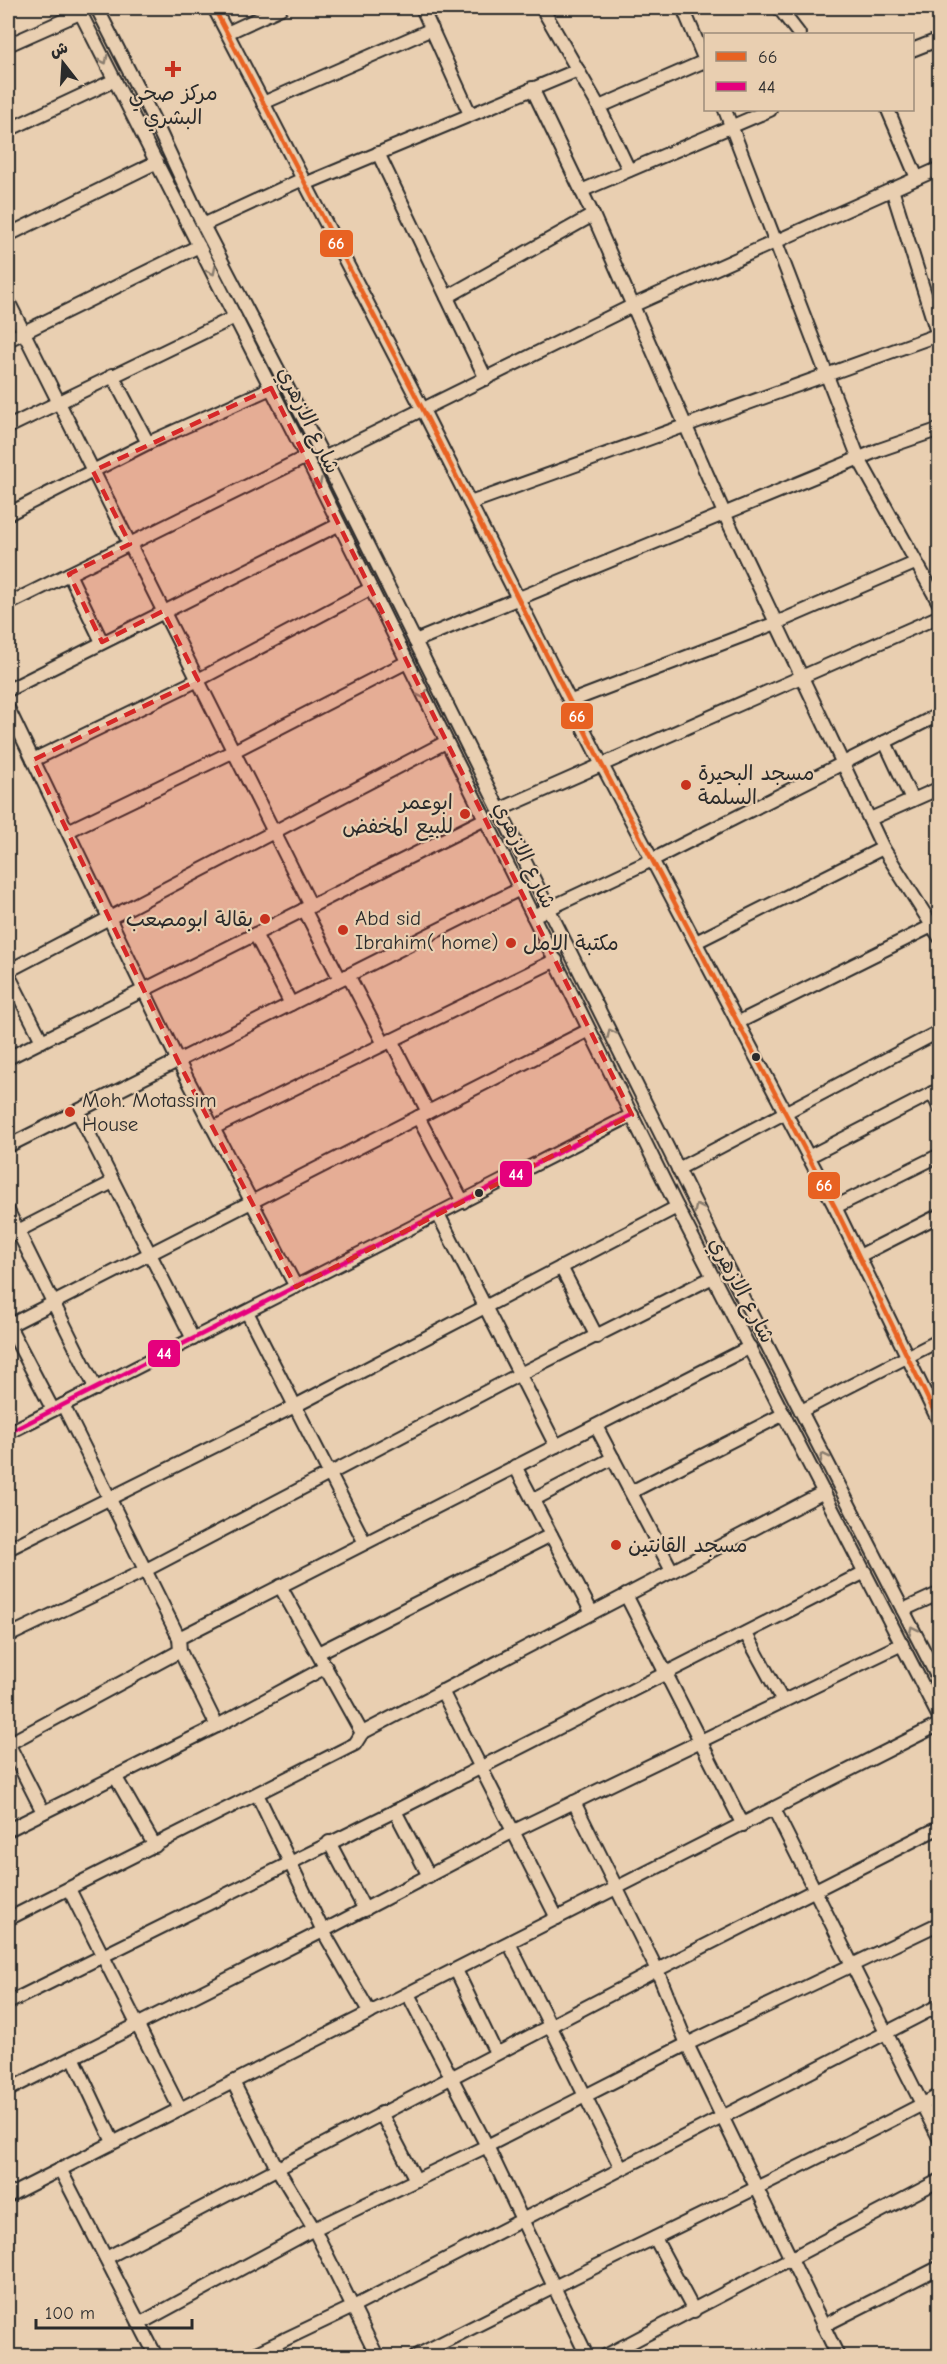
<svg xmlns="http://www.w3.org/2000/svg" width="947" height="2364" font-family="'Comic Neue','Playpen Sans Arabic',sans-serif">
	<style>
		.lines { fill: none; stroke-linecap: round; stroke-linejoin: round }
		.minor-casing { stroke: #2b2b2b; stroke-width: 16 }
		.minor { stroke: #e9cfb1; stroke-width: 12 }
		.bus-1-casing { stroke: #e9cfb1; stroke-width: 9 }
		.bus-2-casing { stroke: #e9cfb1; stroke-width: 9 }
		.bus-1 { stroke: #e86222; stroke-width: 4.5 }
		.bus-2 { stroke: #e5007d; stroke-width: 4.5 }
		.oneway { stroke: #8a7d6e }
		.marked { fill: #d62828; fill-opacity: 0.2; stroke: #d62828; stroke-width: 4.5; stroke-dasharray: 12 8; stroke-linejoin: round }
		.poi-dot { fill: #c8321e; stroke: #e9cfb1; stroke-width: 2 }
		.bus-dot { fill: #2b2b2b; stroke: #e9cfb1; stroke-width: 2 }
		.labels { text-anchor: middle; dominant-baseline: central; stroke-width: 4.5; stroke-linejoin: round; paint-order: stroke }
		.poi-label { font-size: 21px; fill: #2b2b2b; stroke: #e9cfb1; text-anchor: start }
		.street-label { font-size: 21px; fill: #2b2b2b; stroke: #e9cfb1 }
		.line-badge { stroke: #e9cfb1; stroke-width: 2 }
		.badge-label { font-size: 16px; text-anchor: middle; font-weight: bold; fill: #fff }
	</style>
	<rect width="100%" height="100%" fill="#e9cfb1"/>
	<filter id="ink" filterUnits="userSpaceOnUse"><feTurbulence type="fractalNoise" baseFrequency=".0167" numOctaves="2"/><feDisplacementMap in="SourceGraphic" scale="12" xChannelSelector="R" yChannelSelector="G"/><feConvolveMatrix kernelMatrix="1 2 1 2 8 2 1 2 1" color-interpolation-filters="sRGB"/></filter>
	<g filter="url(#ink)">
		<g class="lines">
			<g class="minor-casing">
				<g id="minor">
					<polyline points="78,8 306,457 677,1207 940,1719"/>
					<polyline points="97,8 156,124 203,225 324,458 727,1267 940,1682"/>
					<polyline points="214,8 423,410 601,763 835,1207 940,1424"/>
					<polyline points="422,8 470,114"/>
					<polyline points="542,8 599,107 629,170"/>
					<polyline points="683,8 706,63"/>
					<polyline points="779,8 799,34"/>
					<polyline points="227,33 281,8"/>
					<polyline points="8,45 80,13"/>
					<polyline points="912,50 940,39"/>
					<polyline points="532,88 593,215 724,513 883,848 940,938"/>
					<polyline points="263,103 432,29"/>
					<polyline points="599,107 705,61"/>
					<polyline points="725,110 859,459 940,605"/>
					<polyline points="888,110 917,178"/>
					<polyline points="8,130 115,80"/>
					<polyline points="378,153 486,379"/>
					<polyline points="305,184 578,70"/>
					<polyline points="892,189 940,342"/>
					<polyline points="581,191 770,110"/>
					<polyline points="203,225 303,179"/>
					<polyline points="8,235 157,162"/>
					<polyline points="447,297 593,215"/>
					<polyline points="8,301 311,906"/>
					<polyline points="8,340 199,246"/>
					<polyline points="112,375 148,443"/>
					<polyline points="8,427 235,317"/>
					<polyline points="324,458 634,305 940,168"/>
					<polyline points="470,503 940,334"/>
					<polyline points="8,514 148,443 271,388"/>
					<polyline points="69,574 102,642"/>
					<polyline points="8,604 306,457"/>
					<polyline points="415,641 879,450 940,429"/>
					<polyline points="8,690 338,525"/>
					<polyline points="571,701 776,623 915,563"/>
					<polyline points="8,708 178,1061 296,1287"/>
					<polyline points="885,742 912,800"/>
					<polyline points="33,760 198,680 370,589"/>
					<polyline points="499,810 940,616"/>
					<polyline points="870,819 940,788"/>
					<polyline points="68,831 234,751 407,662"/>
					<polyline points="304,909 340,979"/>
					<polyline points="533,916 652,860 940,714"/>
					<polyline points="255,934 291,1004"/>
					<polyline points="696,942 883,848"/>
					<polyline points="8,971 446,742"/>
					<polyline points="8,974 42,1041"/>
					<polyline points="348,975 384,1044"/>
					<polyline points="737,1023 940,922"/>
					<polyline points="391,1040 428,1112"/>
					<polyline points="8,1058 485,819"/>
					<polyline points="932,1093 940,1109"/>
					<polyline points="78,1112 193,1339"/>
					<polyline points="418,1117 463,1202"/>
					<polyline points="213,1128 556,960"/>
					<polyline points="8,1146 520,889"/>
					<polyline points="808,1157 940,1089"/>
					<polyline points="678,1169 940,1031"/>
					<polyline points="835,1207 940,1155"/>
					<polyline points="8,1211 96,1389"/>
					<polyline points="438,1214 556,1446"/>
					<polyline points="8,1236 113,1182"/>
					<polyline points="859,1256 940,1215"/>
					<polyline points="561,1267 597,1337"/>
					<polyline points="247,1312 365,1543"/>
					<polyline points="8,1326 589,1030"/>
					<polyline points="9,1326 53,1410"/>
					<polyline points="63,1405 179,1638"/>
					<polyline points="801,1411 940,1340"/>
					<polyline points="596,1426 672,1571"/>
					<polyline points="8,1433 632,1115"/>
					<polyline points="515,1466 592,1613"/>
					<polyline points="631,1492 784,1414"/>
					<polyline points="533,1500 613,1458"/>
					<polyline points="8,1549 295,1406 677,1207"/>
					<polyline points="280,1586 362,1733"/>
					<polyline points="626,1595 743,1825"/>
					<polyline points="903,1610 940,1593"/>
					<polyline points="746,1634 782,1700"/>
					<polyline points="8,1636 144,1571 520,1374 713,1277"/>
					<polyline points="180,1651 217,1726"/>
					<polyline points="318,1653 551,1535"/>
					<polyline points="442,1691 557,1918"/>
					<polyline points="8,1744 180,1651 179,1638 750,1347"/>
					<polyline points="9,1745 43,1812"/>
					<polyline points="115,1776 155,1846"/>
					<polyline points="257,1794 323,1931 370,2013"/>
					<polyline points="574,1802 657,1970 687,2044 838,2356"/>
					<polyline points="774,1809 940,2140"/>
					<polyline points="395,1811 429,1876"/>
					<polyline points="8,1830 217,1726 326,1667"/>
					<polyline points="329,1842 365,1910"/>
					<polyline points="69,1889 180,2109"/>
					<polyline points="8,1919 355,1744 362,1733 824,1492"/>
					<polyline points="509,1943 621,2168"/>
					<polyline points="456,1970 496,2053"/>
					<polyline points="408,1994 487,2146 587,2356"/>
					<polyline points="8,2003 395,1811 865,1572"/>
					<polyline points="73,2057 113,2142"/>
					<polyline points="233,2082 277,2168 314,2229 377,2356"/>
					<polyline points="8,2090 323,1931 512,1832 902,1644"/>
					<polyline points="381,2113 416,2180"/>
					<polyline points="60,2169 156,2356"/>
					<polyline points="8,2196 940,1724"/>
					<polyline points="655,2238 694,2311"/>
					<polyline points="106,2258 657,1970 940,1827"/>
					<polyline points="139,2324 314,2229 487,2146 687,2044 940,1923"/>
					<polyline points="823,2326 940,2267"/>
					<polyline points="250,2356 353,2307 940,2005"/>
					<path d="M416 2356C590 2267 767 2186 940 2095"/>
					<polyline points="605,2356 940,2180"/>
				</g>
			</g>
			<use href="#minor" class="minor"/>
			<g class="bus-1-casing">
				<polyline id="bus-1" points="214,8 423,410 601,763 835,1207 940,1424"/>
			</g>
			<g class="bus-2-casing">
				<polyline id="bus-2" points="8,1433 632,1115"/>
			</g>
			<use href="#bus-1" class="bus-1"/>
			<use href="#bus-2" class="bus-2"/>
		</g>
		<defs><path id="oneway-chevron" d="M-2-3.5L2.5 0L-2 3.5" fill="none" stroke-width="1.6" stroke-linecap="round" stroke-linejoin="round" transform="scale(1.5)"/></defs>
		<g class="oneway">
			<use href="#oneway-chevron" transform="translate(104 60) rotate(63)"/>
			<use href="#oneway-chevron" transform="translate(212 271) rotate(63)"/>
			<use href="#oneway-chevron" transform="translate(318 483) rotate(65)"/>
			<use href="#oneway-chevron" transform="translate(423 695) rotate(64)"/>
			<use href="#oneway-chevron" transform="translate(611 1033) rotate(-116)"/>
			<use href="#oneway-chevron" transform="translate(698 1208) rotate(-116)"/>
			<use href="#oneway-chevron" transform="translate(824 1457) rotate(-117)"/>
			<use href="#oneway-chevron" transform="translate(913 1630) rotate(-117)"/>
		</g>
	</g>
	<path class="marked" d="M271 388 632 1115 296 1287 178 1061 33 760 198 680 163 611 102 642 69 574 130 544 93 471Z"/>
	<g class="poi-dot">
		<path d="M170 60h6v6h6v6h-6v6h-6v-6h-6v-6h6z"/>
		<circle cx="686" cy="785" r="6"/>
		<circle cx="465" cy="814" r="6"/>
		<circle cx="265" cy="919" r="6"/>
		<circle cx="343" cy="930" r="6"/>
		<circle cx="511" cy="943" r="6"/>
		<circle cx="70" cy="1112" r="6"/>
		<circle cx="616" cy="1545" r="6"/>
	</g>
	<g class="bus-dot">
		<circle cx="756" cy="1057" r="5"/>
		<circle cx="479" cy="1193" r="5"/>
	</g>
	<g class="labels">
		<g class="poi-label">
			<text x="173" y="93" text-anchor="middle">مركز صحي<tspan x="173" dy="24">البشري</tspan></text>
			<text x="698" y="773">مسجد البحيرة<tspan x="698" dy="24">السلمة</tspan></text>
			<text x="453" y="802" text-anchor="end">ابوعمر<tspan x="453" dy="24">للبيع المخفض</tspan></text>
			<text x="355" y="918">Abd sid<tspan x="355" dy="24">Ibrahim( home)</tspan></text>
			<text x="253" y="919" text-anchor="end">بقالة ابومصعب</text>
			<text x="523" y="943">مكتبة الامل</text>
			<text x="82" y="1100">Moh. Motassim<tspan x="82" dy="24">House</tspan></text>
			<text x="628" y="1545">مسجد القانتين</text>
		</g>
		<g class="street-label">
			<text transform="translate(309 420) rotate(64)">شارع الازهري</text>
			<text transform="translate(525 855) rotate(64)">شارع الازهري</text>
			<text transform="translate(742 1290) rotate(62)">شارع الازهري</text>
		</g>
	</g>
	<g class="line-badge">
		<rect x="319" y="229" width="35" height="29" rx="6" fill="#e86222"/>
		<rect x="560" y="702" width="34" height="28" rx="6" fill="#e86222"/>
		<rect x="499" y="1160" width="34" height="28" rx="6" fill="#e5007d"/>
		<rect x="807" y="1171" width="34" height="29" rx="6" fill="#e86222"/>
		<rect x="147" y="1339" width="34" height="29" rx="6" fill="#e5007d"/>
	</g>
	<g class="badge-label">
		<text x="336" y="249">66</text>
		<text x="577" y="722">66</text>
		<text x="516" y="1180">44</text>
		<text x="824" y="1191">66</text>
		<text x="164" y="1359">44</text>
	</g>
	<rect width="947" height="2364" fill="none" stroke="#e9cfb1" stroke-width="30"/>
	<rect x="15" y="15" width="917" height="2334" fill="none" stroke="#2b2b2b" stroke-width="2" filter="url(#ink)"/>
	<rect x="704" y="33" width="210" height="78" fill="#e9cfb1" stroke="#9d8d7b" stroke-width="1.5"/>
	<rect x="716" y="52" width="30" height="9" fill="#e86222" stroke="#9d8d7b" stroke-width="1.5"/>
	<text x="758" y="63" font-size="18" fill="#2b2b2b">66</text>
	<rect x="716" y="82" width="30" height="9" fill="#e5007d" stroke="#9d8d7b" stroke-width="1.5"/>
	<text x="758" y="93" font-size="18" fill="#2b2b2b">44</text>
	<g transform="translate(63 63) rotate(343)" stroke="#e9cfb1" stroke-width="4.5" paint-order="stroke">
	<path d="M0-4.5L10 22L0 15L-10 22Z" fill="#2b2b2b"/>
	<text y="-9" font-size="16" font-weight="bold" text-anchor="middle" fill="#2b2b2b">ش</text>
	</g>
	<path d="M36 2319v9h156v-9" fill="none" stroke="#2b2b2b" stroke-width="3"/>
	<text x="45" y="2319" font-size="18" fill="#2b2b2b" stroke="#e9cfb1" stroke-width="4.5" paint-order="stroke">100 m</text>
</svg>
